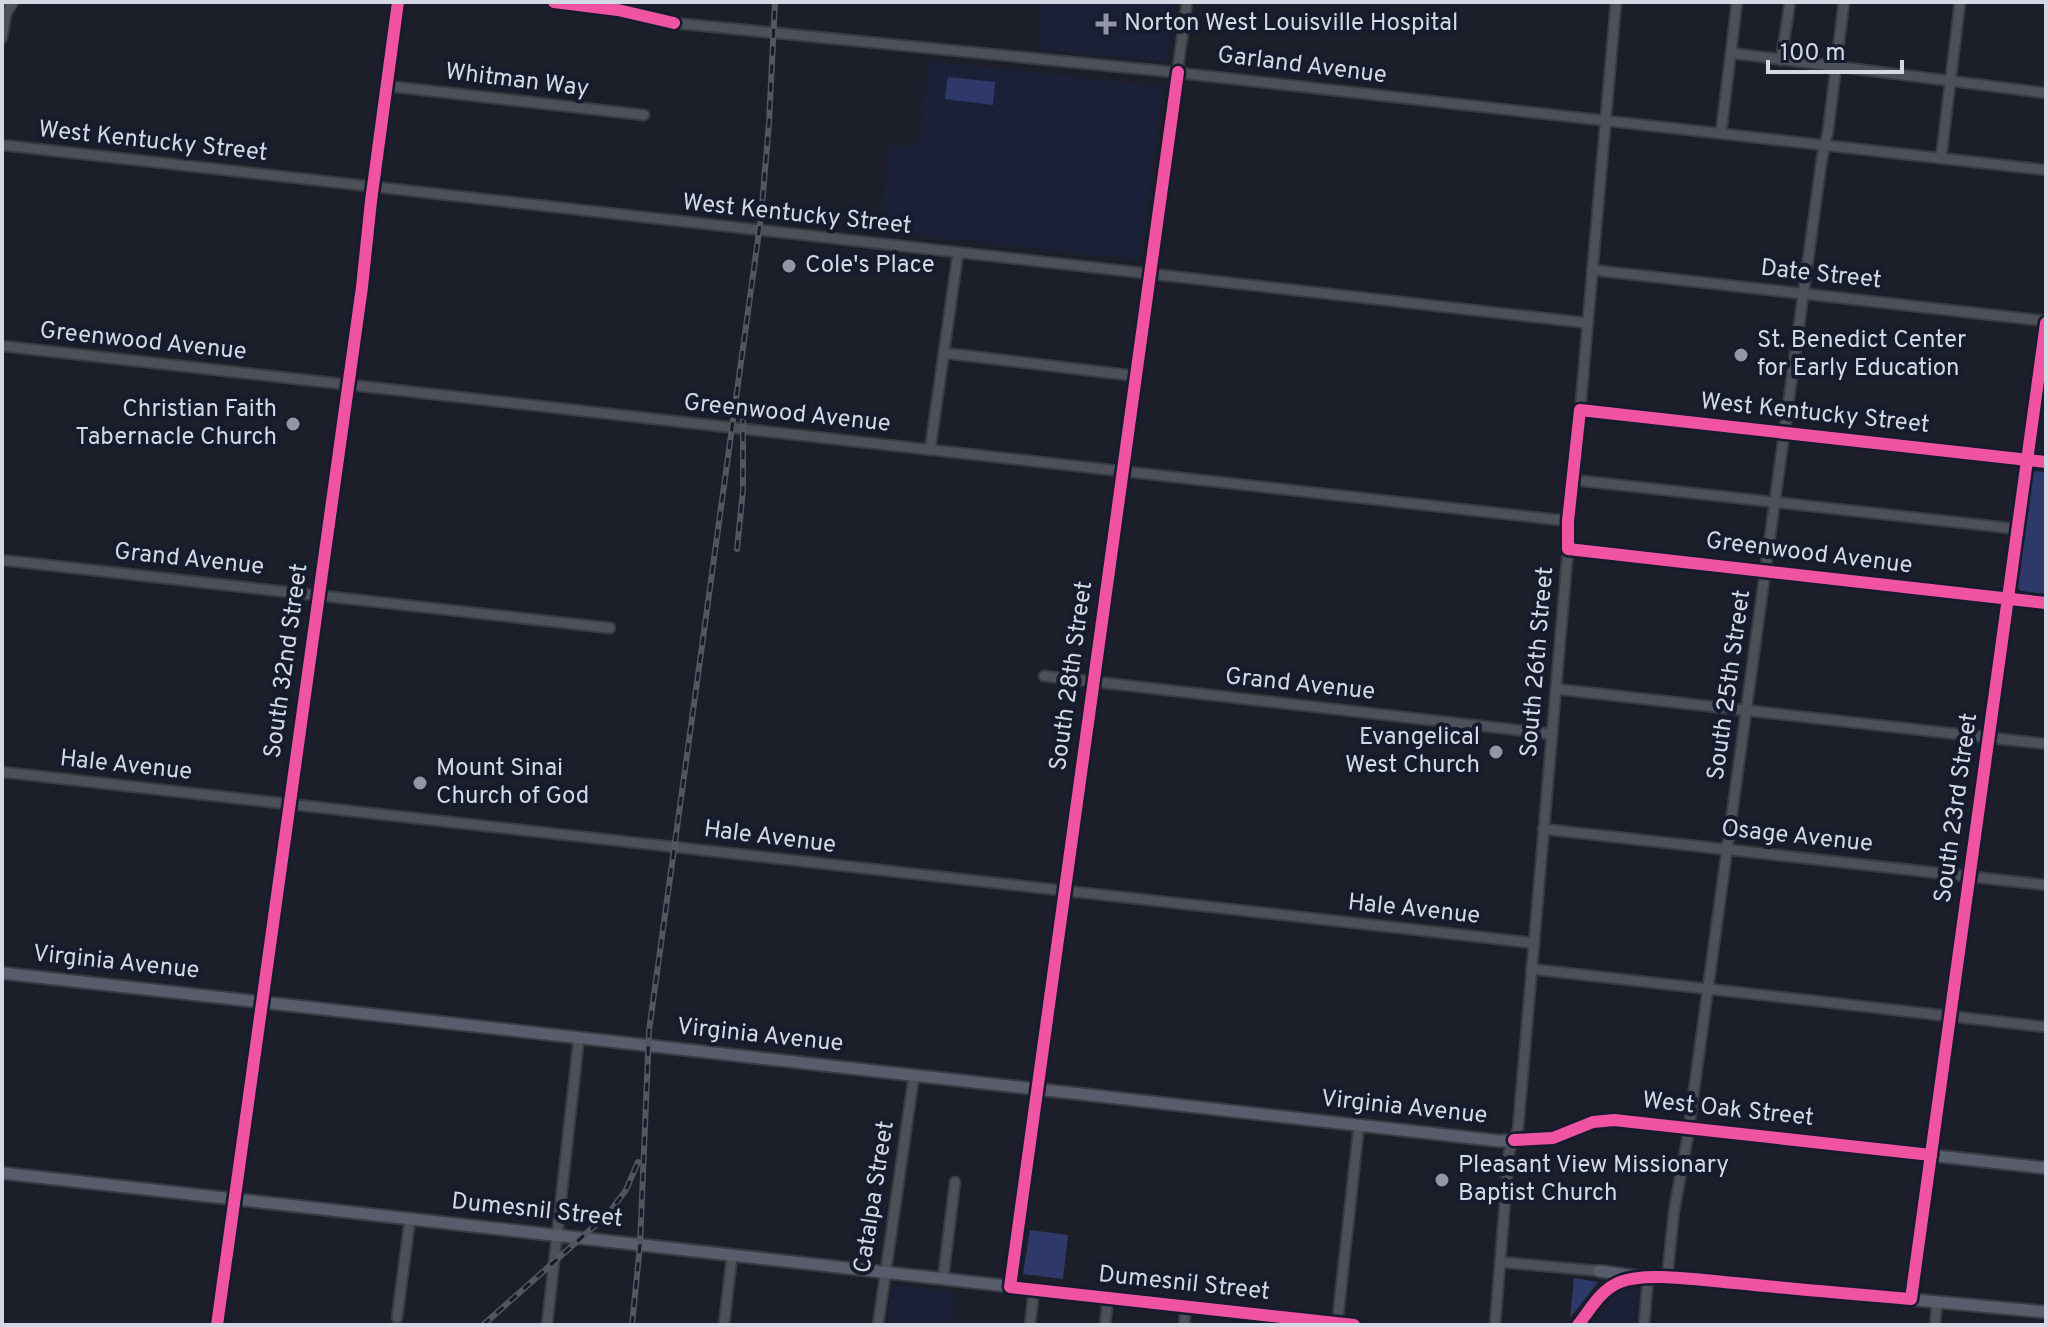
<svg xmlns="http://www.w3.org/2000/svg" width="2048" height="1327" font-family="Overpass,sans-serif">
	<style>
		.built { fill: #1a2037 }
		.green { fill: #2f3969 }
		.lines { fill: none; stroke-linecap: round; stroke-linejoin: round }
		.minor-casing { stroke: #393b43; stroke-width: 13 }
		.major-casing { stroke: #393b43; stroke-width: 15 }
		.minor { stroke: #4e5059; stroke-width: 9 }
		.major { stroke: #595c6a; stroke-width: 11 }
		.rail-casing { stroke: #54565f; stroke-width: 6 }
		.rail { stroke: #171b2e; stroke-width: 3; stroke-dasharray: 9; stroke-linecap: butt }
		.cycleway-casing { stroke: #171b2e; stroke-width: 17 }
		.cycleway { stroke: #f153a3; stroke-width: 12 }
		.poi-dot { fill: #9497a3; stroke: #171b2e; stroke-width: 3 }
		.labels { text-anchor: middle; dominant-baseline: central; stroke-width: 8; stroke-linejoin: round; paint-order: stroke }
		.poi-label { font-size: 24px; fill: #d4d8e5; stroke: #171b2e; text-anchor: start }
		.street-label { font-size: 24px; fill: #d4d8e5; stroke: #171b2e }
	</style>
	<rect width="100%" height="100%" fill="#1c1e29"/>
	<g class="built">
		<polygon points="1041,2 1175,2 1167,62 1039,49"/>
		<polygon points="929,61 1164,87 1140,260 881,231 889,144 919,147"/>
		<polygon points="894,1285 955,1292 952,1325 887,1325 891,1286"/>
		<polygon points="1637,1288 1636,1325 1592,1325 1612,1299 1620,1293"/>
	</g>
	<g class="green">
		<polygon points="949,77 995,82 993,105 945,99 947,80"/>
		<polygon points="2035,471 2046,472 2046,594 2021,591 2017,587 2033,474"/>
		<polygon points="1030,1230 1068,1235 1063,1279 1023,1274"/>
		<polygon points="1574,1278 1598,1282 1570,1318"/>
	</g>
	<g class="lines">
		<g class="minor-casing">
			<g id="minor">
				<polyline points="554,2 618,10 674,23 1162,71 2046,170"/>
				<polyline points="2,38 6,14 13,2"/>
				<polyline points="1731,53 2046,93"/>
				<polyline points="1781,60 1790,2"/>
				<polyline points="387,86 644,115"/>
				<polyline points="1721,133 1737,2"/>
				<polyline points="2,145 1588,323"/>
				<polyline points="1941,158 1960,2"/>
				<polyline points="1592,270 2046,321"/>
				<polyline points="2,346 1568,521"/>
				<polyline points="944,353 1136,376"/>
				<polyline points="1580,410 2046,462"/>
				<polyline points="930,450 958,253"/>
				<polyline points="1574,480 2018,529"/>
				<polyline points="1568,549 2046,603"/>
				<polyline points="2,560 610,628"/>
				<polyline points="1044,676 1552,734"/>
				<polyline points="1556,689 2046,744"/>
				<polyline points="2,772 1534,943"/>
				<polyline points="1543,829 2046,885"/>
				<polyline points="1531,969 2046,1027"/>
				<polyline points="1500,1262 1599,1271"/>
				<polyline points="1667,1278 1674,1211 1687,1141 1822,158 1828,131 1844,2"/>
				<polyline points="943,1279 955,1182"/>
				<polyline points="1010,1287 1187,2"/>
				<polyline points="1911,1299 2046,323"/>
				<polyline points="397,1318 410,1219"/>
				<polyline points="217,1325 362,287 371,201 398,2"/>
				<polyline points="547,1325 579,1037"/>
				<polyline points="724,1325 732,1256"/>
				<polyline points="878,1325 914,1075"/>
				<polyline points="1030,1325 1034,1290"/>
				<polyline points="1105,1325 1108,1298"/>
				<polyline points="1184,1325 1186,1307"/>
				<polyline points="1337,1325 1359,1125"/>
				<polyline points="1495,1325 1509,1152 1518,1129 1568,549 1568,521 1574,480 1616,2"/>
				<polyline points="1644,1325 1648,1278"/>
				<polyline points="1935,1325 1937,1302"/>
			</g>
		</g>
		<g class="major-casing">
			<g id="major">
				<polyline points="2,973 1500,1141 1553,1138 1593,1122 1614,1120 2046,1168"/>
				<polyline points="2,1173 1354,1325"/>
				<polyline points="1599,1271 1634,1276"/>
				<path d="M1578 1325C1586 1315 1591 1303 1600 1295 1624 1272 1660 1278 1690 1279L2046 1312"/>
			</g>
		</g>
		<use href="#minor" class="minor"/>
		<use href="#major" class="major"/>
		<g class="rail-casing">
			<g id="rail">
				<polyline points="737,549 743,490 743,420"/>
				<polyline points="483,1325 608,1214 626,1190 638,1162"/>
				<polyline points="632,1325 640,1245 649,1031 761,217 769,123 775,2"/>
			</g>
		</g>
		<use href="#rail" class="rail"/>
		<g class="cycleway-casing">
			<g id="cycleway">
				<polyline points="554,2 618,10 674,23"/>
				<polyline points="1178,72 1010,1287 1354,1325"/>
				<polyline points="2046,462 1580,410 1568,521 1568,549 2046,603"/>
				<polyline points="1514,1140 1553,1138 1593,1122 1614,1120 1931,1155"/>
				<polyline points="217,1325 362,287 371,201 398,2"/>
				<path d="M1578 1325C1591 1309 1599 1291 1620 1282 1647 1271 1705 1281 1735 1283 1794 1289 1852 1294 1911 1299L2046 323"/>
			</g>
		</g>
		<use href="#cycleway" class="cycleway"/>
	</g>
	<g class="poi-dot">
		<path d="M1102 12h8v8h8v8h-8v8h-8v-8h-8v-8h8z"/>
		<circle cx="789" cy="266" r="8"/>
		<circle cx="1741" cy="355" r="8"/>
		<circle cx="293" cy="424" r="8"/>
		<circle cx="1496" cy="752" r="8"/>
		<circle cx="420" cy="783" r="8"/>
		<circle cx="1442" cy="1180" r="8"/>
	</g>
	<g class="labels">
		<g class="poi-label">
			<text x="1124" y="24">Norton West Louisville Hospital</text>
			<text x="805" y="266">Cole's Place</text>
			<text x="1757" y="341">St. Benedict Center<tspan x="1757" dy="28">for Early Education</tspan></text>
			<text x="277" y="410" text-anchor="end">Christian Faith<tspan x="277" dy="28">Tabernacle Church</tspan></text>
			<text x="1480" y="738" text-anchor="end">Evangelical<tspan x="1480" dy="28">West Church</tspan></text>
			<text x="436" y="769">Mount Sinai<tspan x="436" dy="28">Church of God</tspan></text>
			<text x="1458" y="1166">Pleasant View Missionary<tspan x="1458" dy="28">Baptist Church</tspan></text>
		</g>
		<g class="street-label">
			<text transform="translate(1302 66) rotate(7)">Garland Avenue</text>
			<text transform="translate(517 81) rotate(7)">Whitman Way</text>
			<text transform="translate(153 142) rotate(6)">West Kentucky Street</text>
			<text transform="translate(797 215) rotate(6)">West Kentucky Street</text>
			<text transform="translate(1821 275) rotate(6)">Date Street</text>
			<text transform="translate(143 342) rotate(6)">Greenwood Avenue</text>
			<text transform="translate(787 414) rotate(6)">Greenwood Avenue</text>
			<text transform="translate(1815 414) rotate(6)">West Kentucky Street</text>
			<text transform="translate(1809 554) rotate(7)">Greenwood Avenue</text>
			<text transform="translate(189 560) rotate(6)">Grand Avenue</text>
			<text transform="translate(287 661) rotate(-82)">South 32nd Street</text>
			<text transform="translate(1538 662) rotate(-85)">South 26th Street</text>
			<text transform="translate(1072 676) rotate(-82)">South 28th Street</text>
			<text transform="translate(1300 685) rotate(6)">Grand Avenue</text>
			<text transform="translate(1730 685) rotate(-82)">South 25th Street</text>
			<text transform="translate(126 766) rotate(6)">Hale Avenue</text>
			<text transform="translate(1957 808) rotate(-82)">South 23rd Street</text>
			<text transform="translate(1797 837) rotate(6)">Osage Avenue</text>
			<text transform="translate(770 838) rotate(7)">Hale Avenue</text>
			<text transform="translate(1414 910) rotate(6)">Hale Avenue</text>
			<text transform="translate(116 963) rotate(6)">Virginia Avenue</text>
			<text transform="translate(760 1036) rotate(6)">Virginia Avenue</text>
			<text transform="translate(1404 1108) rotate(6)">Virginia Avenue</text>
			<text transform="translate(1728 1110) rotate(6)">West Oak Street</text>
			<text transform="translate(875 1197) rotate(-81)">Catalpa Street</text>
			<text transform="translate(537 1211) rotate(6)">Dumesnil Street</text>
			<text transform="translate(1184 1284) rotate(6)">Dumesnil Street</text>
		</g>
	</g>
	<rect width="2048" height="1327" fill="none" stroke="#d4d8e5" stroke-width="8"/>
	<path d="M1768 60v12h134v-12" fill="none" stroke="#d4d8e5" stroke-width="4"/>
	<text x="1780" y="60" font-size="24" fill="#d4d8e5" stroke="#171b2e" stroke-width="6" paint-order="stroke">100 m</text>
</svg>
